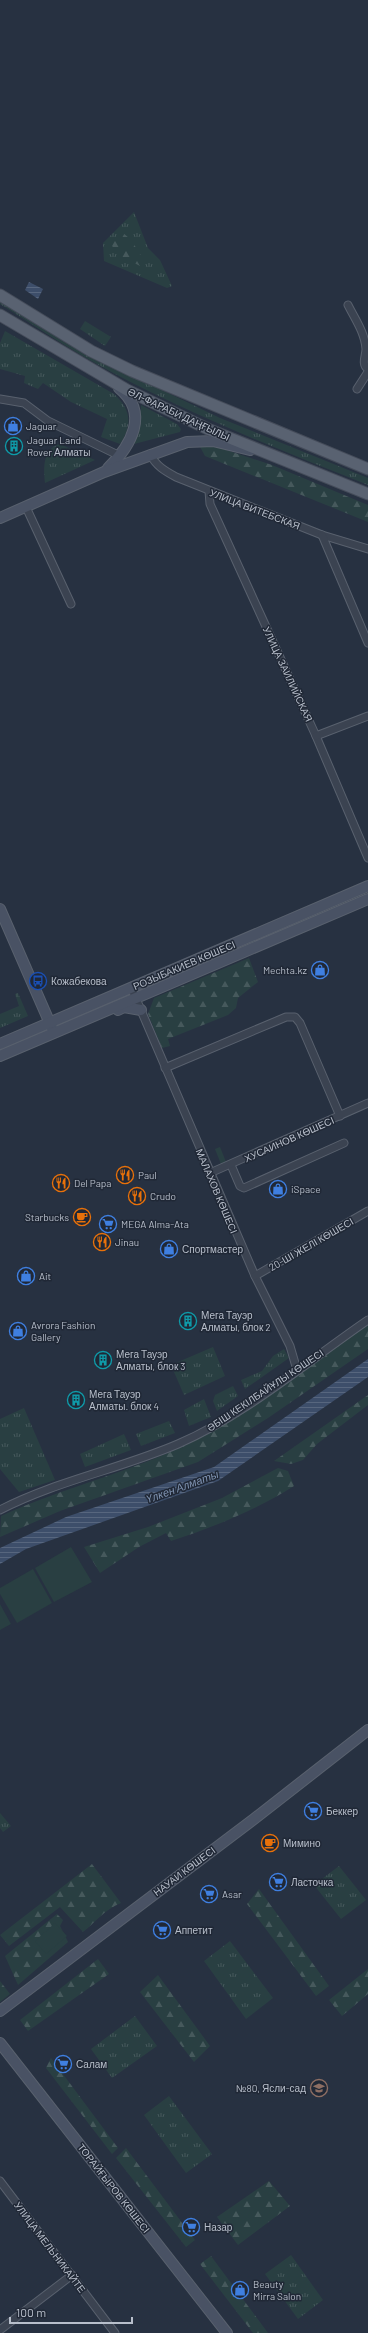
<svg xmlns="http://www.w3.org/2000/svg" width="368" height="2333" font-family="Barlow,sans-serif">
	<style>
		.grass { fill: url(#grass-tufts) }
		.forest { fill: url(#forest-firs) }
		.pitch { fill: #293f42 }
		.water { fill: url(#water-rules) }
		.lines { fill: none; stroke-linecap: round; stroke-linejoin: round }
		.street-casing { stroke: #59616e; stroke-width: 9 }
		.secondary-casing { stroke: #59616e; stroke-width: 12 }
		.primary-casing { stroke: #454c5a; stroke-width: 13 }
		.street { stroke: #3b4351; stroke-width: 7 }
		.secondary { stroke: #495264; stroke-width: 10 }
		.primary { stroke: #596271; stroke-width: 11 }
		.labels { text-anchor: middle; dominant-baseline: central; stroke-width: 3; stroke-linejoin: round; paint-order: stroke }
		.street-label { font-size: 10px; fill: #b8bfcb; stroke: #202836 }
		.poi-label { font-size: 10px; fill: #b8bfcb; stroke: #202836; text-anchor: start }
		.water-label { font-size: 11px; font-style: italic; fill: #8094b2; stroke: #202836 }
	</style>
	<defs>
		<pattern id="grass-tufts" width="24" height="20" patternUnits="userSpaceOnUse"><rect width="24" height="20" fill="#293f42"/><path d="M3 7l-1-3M5 7V3M7 7l1-3M15 17l-1-3M17 17v-4M19 17l1-3" fill="none" stroke="#46595c"/></pattern>
		<pattern id="forest-firs" width="22" height="20" patternUnits="userSpaceOnUse"><rect width="22" height="20" fill="#293f42"/><path d="M5 1l3.5 6h-7zM16 11l3.5 6h-7z" fill="#46595c"/></pattern>
		<pattern id="water-rules" width="6" height="5" patternUnits="userSpaceOnUse"><rect width="6" height="5" fill="#3d4e6a"/><path d="M0 2.5h6" fill="none" stroke="#57667e"/></pattern>
	</defs>
	<rect width="100%" height="100%" fill="#273141"/>
	<g class="grass">
		<polygon points="134,212 148,248 160,260 172,286 167,288 104,261 103,243"/>
		<path d="M0 300 137 378 220 418 368 478V485C275 448 181 411 93 362 61 344 31 323 0 304Z"/>
		<polygon points="85,321 111,337 105,346 80,329"/>
		<path d="M5 331 114 394C131 409 133 425 120 444L101 437 107 419 71 402 43 383 38 389 24 383 25 376 0 369V343Z"/>
		<polygon points="141,405 177,424 181,429 180,432 134,444 140,423"/>
		<path d="M60 444 95 460 45 483C43 468 43 448 60 444Z"/>
		<polygon points="18,993 28,1016 0,1028 0,1014 19,1006 15,994"/>
		<polygon points="220,1147 226,1162 221,1164 215,1149"/>
		<polygon points="213,1347 225,1376 184,1395 171,1365"/>
		<polygon points="284,1349 289,1358 245,1389 241,1380 262,1371 273,1356"/>
		<polygon points="233,1386 238,1396 217,1411 213,1401 215,1395"/>
		<polygon points="204,1399 211,1417 189,1426 184,1410"/>
		<polygon points="24,1408 55,1480 19,1492 0,1469 0,1419"/>
		<polygon points="169,1421 175,1433 141,1446 136,1434"/>
		<polygon points="124,1434 131,1450 85,1467 80,1454"/>
		<polygon points="0,1813 11,1826 3,1832 0,1828"/>
		<polygon points="339,1866 366,1900 341,1919 314,1885"/>
		<polygon points="230,1941 273,1998 246,2019 204,1961"/>
		<polygon points="135,2016 157,2046 112,2078 91,2049"/>
		<polygon points="169,2096 212,2154 186,2173 144,2115"/>
		<polygon points="291,2255 323,2300 298,2319 265,2274"/>
	</g>
	<g class="forest">
		<path d="M121 232C132 238 138 251 144 262L140 266 117 254 111 244Z"/>
		<polygon points="199,445 220,448 272,465 368,505 368,522 205,456"/>
		<polygon points="249,958 258,982 238,998 236,1008 228,1015 168,1039 170,1046 162,1048 148,1014 154,998"/>
		<path d="M368 1325V1349L268 1418 198 1462 60 1511 0 1537 1 1516C64 1487 132 1472 194 1441 257 1410 310 1363 368 1325Z"/>
		<polygon points="368,1395 368,1405 317,1444 303,1460 291,1464 274,1461"/>
		<path d="M278 1468 288 1471 294 1486C256 1510 214 1527 171 1541L166 1533 139 1547 100 1573 84 1547 148 1527 222 1498Z"/>
		<path d="M92 1864 121 1903C104 1910 97 1921 83 1932L60 1907 9 1946 0 1935Z"/>
		<polygon points="259,1889 329,1986 316,1996 247,1904"/>
		<polygon points="57,1914 63,1920 60,1926 68,1942 18,1985 5,1956"/>
		<polygon points="98,1959 109,1974 28,2031 20,2020"/>
		<polygon points="368,1969 368,1994 342,2016 329,2000"/>
		<polygon points="158,1975 210,2046 194,2062 140,1992"/>
		<polygon points="0,1981 10,1994 0,2002"/>
		<polygon points="51,2058 118,2148 112,2154 46,2068"/>
		<polygon points="126,2148 195,2240 186,2247 116,2158"/>
		<polygon points="269,2181 290,2206 238,2245 217,2217"/>
		<polygon points="211,2256 268,2333 253,2333 200,2264"/>
	</g>
	<g class="pitch">
		<polygon points="71,1547 92,1582 54,1602 35,1568"/>
		<polygon points="33,1569 52,1603 17,1623 0,1594 0,1588"/>
		<polygon points="0,1604 11,1624 0,1630"/>
		<polygon points="55,1923 67,1936 46,1954 35,1941"/>
	</g>
	<g class="water">
		<polygon points="29,282 43,289 38,299 25,290"/>
		<polygon points="368,1359 368,1377 218,1481 26,1549 0,1564 0,1548 66,1517 214,1467"/>
	</g>
	<g class="lines">
		<g class="street-casing">
			<g id="street">
				<path d="M348 305C355 319 365 333 366 349 366 356 361 364 368 369"/>
				<polyline points="357,389 368,372"/>
				<polyline points="0,399 24,403 48,421 120,456"/>
				<path d="M150 454C156 466 165 471 176 477L322 535 368 549"/>
				<polyline points="209,491 210,504 316,736 368,858"/>
				<polyline points="26,507 71,604"/>
				<polyline points="322,535 368,643"/>
				<polyline points="316,736 368,716"/>
				<polyline points="131,987 255,1276 290,1346 297,1370"/>
				<polyline points="165,1068 286,1017 295,1017 300,1023 340,1116"/>
				<polyline points="231,1165 240,1186 244,1188 344,1143"/>
				<polyline points="210,1173 368,1103"/>
				<polyline points="255,1276 368,1211"/>
				<path d="M0 1510C56 1481 120 1469 178 1444 245 1415 308 1361 368 1320"/>
				<polyline points="0,2181 115,2333"/>
				<polyline points="0,2330 72,2275"/>
			</g>
		</g>
		<g class="secondary-casing">
			<g id="secondary">
				<path d="M108 468C131 446 150 413 119 388"/>
				<polyline points="0,518 104,472 187,442 213,441 250,450"/>
				<polyline points="0,909 52,1028"/>
				<polyline points="118,1010 124,1007 141,1010"/>
				<polyline points="0,1044 368,886"/>
				<polyline points="0,1056 368,899"/>
				<polyline points="0,2011 254,1819 368,1730"/>
				<polyline points="0,2043 227,2333"/>
			</g>
		</g>
		<g class="primary-casing">
			<g id="primary">
				<polyline points="0,295 91,351 132,371 368,469"/>
				<polyline points="0,315 127,390 210,430 368,494"/>
			</g>
		</g>
		<use href="#street" class="street"/>
		<use href="#secondary" class="secondary"/>
		<use href="#primary" class="primary"/>
	</g>
	<defs>
		<g id="shop-ring" transform="scale(0.9)"><circle r="9.5" fill="#202836" stroke="#3f7fe0" stroke-width="1.5"/><path d="M-5-2.5h2.3a2.7 3.5 0 0 1 5.4 0H5L5.5 6h-11ZM-1.5-2.5h3a1.5 2.3 0 0 0-3 0Z" fill="#3f7fe0"/></g>
		<g id="building-ring" transform="scale(0.9)"><circle r="9.5" fill="#202836" stroke="#0f9aa8" stroke-width="1.5"/><path d="M-4-6H4V6H1V3H-1V6H-4ZM-2.5-4.3h1.7v1.8h-1.7ZM.8-4.3h1.7v1.8H.8ZM-2.5-1h1.7V.8h-1.7ZM.8-1h1.7V.8H.8Z" fill="#0f9aa8"/></g>
		<g id="bus-ring" transform="scale(0.9)"><circle r="9.5" fill="#202836" stroke="#1a4fb4" stroke-width="1.5"/><path d="M-5-6H5V4H4V6H2V4H-2V6H-4V4H-5ZM-3.5-4V0h7V-4ZM-3.5 1.2v1.5H-2V1.2ZM2 1.2v1.5H3.5V1.2Z" fill="#1a4fb4"/></g>
		<g id="restaurant-ring" transform="scale(0.9)"><circle r="9.5" fill="#202836" stroke="#e8710a" stroke-width="1.5"/><path d="M-5-6h1v4h1v-4h1v4h1v-4h1v5L-1.5 .5V6h-2V.5L-5-1ZM5-6V6H3V1.5H1.5Q1.5-4 5-6Z" fill="#e8710a"/></g>
		<g id="cafe-ring" transform="scale(0.9)"><circle r="9.5" fill="#202836" stroke="#e8710a" stroke-width="1.5"/><path d="M-5.5-4.5H6V0H3Q3 3.5 0 3.5H-2.5Q-5.5 3.5-5.5 0ZM3-3.2v2h1.7v-2ZM-6 4.5H4V6H-6Z" fill="#e8710a"/></g>
		<g id="supermarket-ring" transform="scale(0.9)"><circle r="9.5" fill="#202836" stroke="#3f7fe0" stroke-width="1.5"/><path d="M-6-5.5h2.5l.6 2H6L4.5 2H-2.5L-4.4-4H-6ZM-1.5 3.2a1.3 1.3 0 1 0 .1 0ZM3 3.2a1.3 1.3 0 1 0 .1 0Z" fill="#3f7fe0"/></g>
		<g id="school-ring" transform="scale(0.9)"><circle r="9.5" fill="#202836" stroke="#8d6e63" stroke-width="1.5"/><path d="M0-5L7-2L0 1L-7-2ZM-4 1L0 2.5L4 1V4Q0 6-4 4Z" fill="#8d6e63"/></g>
	</defs>
	<g fill-rule="evenodd">
		<use href="#shop-ring" x="13" y="426"/>
		<use href="#building-ring" x="14" y="446"/>
		<use href="#shop-ring" x="320" y="970"/>
		<use href="#bus-ring" x="38" y="981"/>
		<use href="#restaurant-ring" x="125" y="1175"/>
		<use href="#restaurant-ring" x="61" y="1183"/>
		<use href="#shop-ring" x="278" y="1189"/>
		<use href="#restaurant-ring" x="137" y="1196"/>
		<use href="#cafe-ring" x="82" y="1217"/>
		<use href="#supermarket-ring" x="108" y="1224"/>
		<use href="#restaurant-ring" x="102" y="1242"/>
		<use href="#shop-ring" x="169" y="1249"/>
		<use href="#shop-ring" x="26" y="1276"/>
		<use href="#building-ring" x="188" y="1321"/>
		<use href="#shop-ring" x="18" y="1331"/>
		<use href="#building-ring" x="103" y="1360"/>
		<use href="#building-ring" x="76" y="1400"/>
		<use href="#supermarket-ring" x="313" y="1811"/>
		<use href="#cafe-ring" x="270" y="1843"/>
		<use href="#supermarket-ring" x="278" y="1882"/>
		<use href="#supermarket-ring" x="209" y="1894"/>
		<use href="#supermarket-ring" x="162" y="1930"/>
		<use href="#supermarket-ring" x="63" y="2064"/>
		<use href="#school-ring" x="319" y="2088"/>
		<use href="#supermarket-ring" x="191" y="2227"/>
		<use href="#shop-ring" x="240" y="2290"/>
	</g>
	<g class="labels">
		<g class="street-label">
			<text transform="translate(179 414) rotate(25)">ӘЛ-ФАРАБИ ДАҢҒЫЛЫ</text>
			<text transform="translate(255 509) rotate(21)">УЛИЦА ВИТЕБСКАЯ</text>
			<text transform="translate(288 674) rotate(65)">УЛИЦА ЗАИЛИЙСКАЯ</text>
			<text transform="translate(184 965) rotate(-23)">РОЗЫБАКИЕВ КӨШЕСІ</text>
			<text transform="translate(289 1139) rotate(-24)">ХУСАИНОВ КӨШЕСІ</text>
			<text transform="translate(217 1191) rotate(67)">МАЛАХОВ КӨШЕСІ</text>
			<text transform="translate(311 1244) rotate(-30)">20-ШІ ЖЕЛІ КӨШЕСІ</text>
			<text transform="translate(265 1390) rotate(-34)">ӘБІШ КЕКІЛБАЙҰЛЫ КӨШЕСІ</text>
			<text transform="translate(184 1871) rotate(-37)">НАУАИ КӨШЕСІ</text>
			<text transform="translate(114 2188) rotate(52)">ТОРАЙҒЫРОВ КӨШЕСІ</text>
			<text transform="translate(50 2247) rotate(53)">УЛИЦА МЕЛЬНИКАЙТЕ</text>
		</g>
		<g class="poi-label">
			<text x="26" y="426">Jaguar</text>
			<text x="27" y="440">Jaguar Land<tspan x="27" dy="12">Rover Алматы</tspan></text>
			<text x="307" y="970" text-anchor="end">Mechta.kz</text>
			<text x="51" y="981">Кожабекова</text>
			<text x="138" y="1175">Paul</text>
			<text x="74" y="1183">Del Papa</text>
			<text x="291" y="1189">iSpace</text>
			<text x="150" y="1196">Crudo</text>
			<text x="69" y="1217" text-anchor="end">Starbucks</text>
			<text x="121" y="1224">MEGA Alma-Ata</text>
			<text x="115" y="1242">Jinau</text>
			<text x="182" y="1249">Спортмастер</text>
			<text x="39" y="1276">Ait</text>
			<text x="201" y="1315">Мега Тауэр<tspan x="201" dy="12">Алматы, блок 2</tspan></text>
			<text x="31" y="1325">Avrora Fashion<tspan x="31" dy="12">Gallery</tspan></text>
			<text x="116" y="1354">Мега Тауэр<tspan x="116" dy="12">Алматы, блок 3</tspan></text>
			<text x="89" y="1394">Мега Тауэр<tspan x="89" dy="12">Алматы. блок 4</tspan></text>
			<text x="326" y="1811">Беккер</text>
			<text x="283" y="1843">Мимино</text>
			<text x="291" y="1882">Ласточка</text>
			<text x="222" y="1894">Asar</text>
			<text x="175" y="1930">Аппетит</text>
			<text x="76" y="2064">Салам</text>
			<text x="306" y="2088" text-anchor="end">№80, Ясли-сад</text>
			<text x="204" y="2227">Назар</text>
			<text x="253" y="2284">Beauty<tspan x="253" dy="12">Mirra Salon</tspan></text>
		</g>
		<g class="water-label">
			<text transform="translate(182 1486) rotate(-20)">Үлкен Алматы</text>
		</g>
	</g>
	<path d="M10 2317v6h122v-6" fill="none" stroke="#b8bfcb" stroke-width="2"/>
	<text x="16" y="2317" font-size="12" fill="#b8bfcb" stroke="#202836" stroke-width="3" paint-order="stroke">100 m</text>
</svg>
